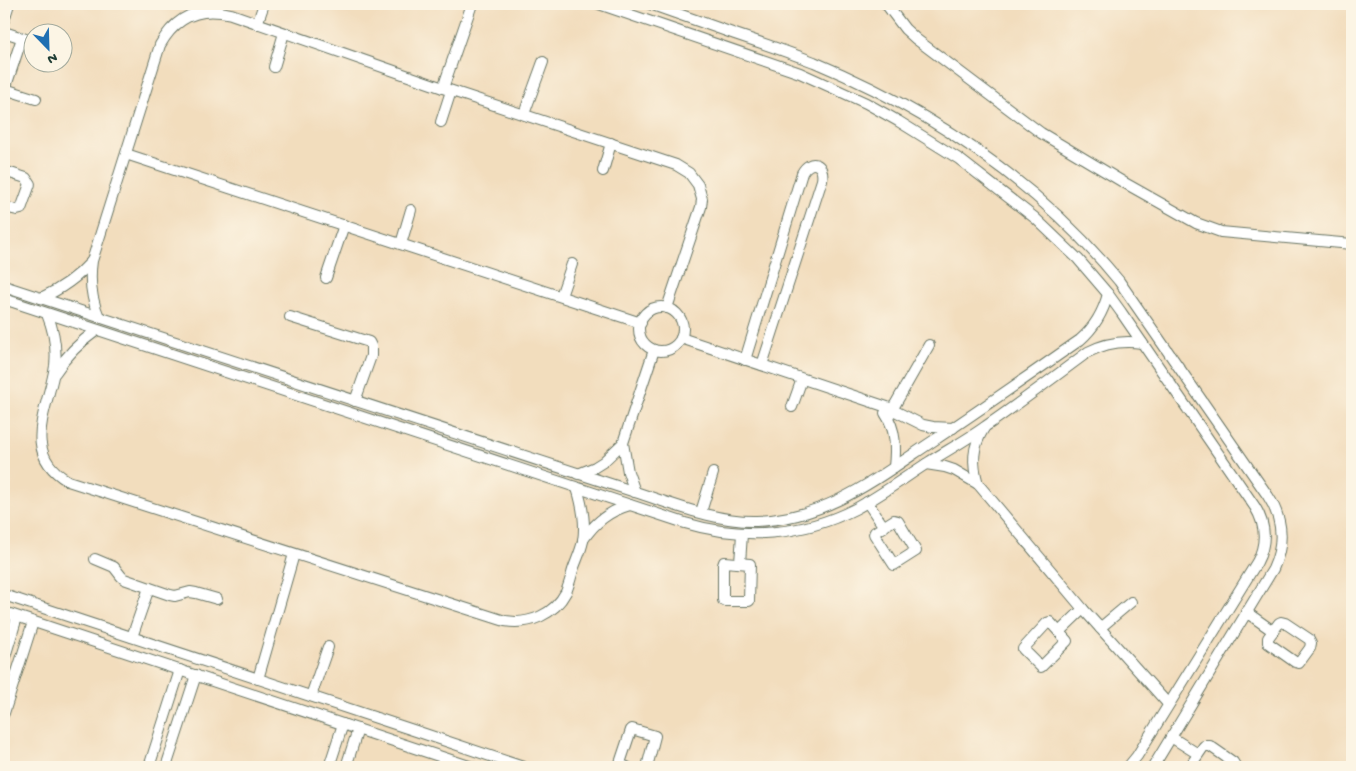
<svg xmlns="http://www.w3.org/2000/svg" width="1356" height="771" font-family="'Gochi Hand',sans-serif">
	<style>
		.lines { fill: none; stroke-linecap: round; stroke-linejoin: round }
		.street-casing { stroke: #697564; stroke-width: 12 }
		.street { stroke: #fff; stroke-width: 10 }
	</style>
	<rect width="100%" height="100%" fill="#fcf5e5"/>
	<filter id="ink" filterUnits="userSpaceOnUse"><feTurbulence type="fractalNoise" baseFrequency=".02" numOctaves="2"/><feDisplacementMap in="SourceGraphic" scale="10" xChannelSelector="R" yChannelSelector="G"/><feConvolveMatrix kernelMatrix="1 2 1 2 8 2 1 2 1" color-interpolation-filters="sRGB"/></filter>
	<filter id="wash" filterUnits="userSpaceOnUse"><feTurbulence type="fractalNoise" baseFrequency=".0096" numOctaves="4" result="noise"/><feDisplacementMap in="SourceGraphic" scale="20" xChannelSelector="R" yChannelSelector="G"/><feGaussianBlur stdDeviation="1.12" result="paint"/><feColorMatrix in="noise" values="0 0 0 0 0 0 0 0 0 0 0 0 0 0 0 0 0 1.4 0 .05"/><feComposite in="paint" operator="in"/></filter>
	<g filter="url(#wash)">
		<rect width="100%" height="100%" fill="#f2ddbd"/>
	</g>
	<g filter="url(#ink)">
		<g class="lines">
			<g class="street-casing">
				<g id="street">
					<path d="M599 4 800 73 866 103 898 121 959 159 1035 218 1078 259 1108 294 1121 312 1255 507C1266 525 1267 543 1257 562L1137 756 1128 767"/>
					<path d="M650 4C678 14 707 24 735 34 762 43 788 52 814 62 931 111 1038 182 1119 281L1268 496C1283 519 1285 543 1273 569L1153 767"/>
					<polyline points="886,4 905,29 916,39 1041,133 1123,182 1196,223 1221,232 1352,244"/>
					<polyline points="4,20 9,4"/>
					<polyline points="257,24 264,4"/>
					<polyline points="4,32 32,41"/>
					<polyline points="22,38 6,86 8,90 11,91 36,99"/>
					<polyline points="274,67 284,33"/>
					<polyline points="443,88 472,4"/>
					<polyline points="524,114 543,62"/>
					<polyline points="441,122 451,91"/>
					<polyline points="126,154 641,323"/>
					<polyline points="4,171 26,178 30,184 21,209 17,210 4,207"/>
					<polyline points="603,171 611,143"/>
					<polyline points="401,244 411,210"/>
					<polyline points="326,278 344,225"/>
					<path d="M4 286 635 492C673 504 716 522 756 521 827 519 877 478 933 441 983 408 1031 374 1080 340 1095 327 1103 313 1108 294"/>
					<polyline points="561,296 572,264"/>
					<path d="M41 298C61 289 77 278 91 262"/>
					<path d="M4 299 685 523C742 540 802 536 855 509 880 496 904 478 929 462 948 450 968 439 986 426 1021 402 1054 377 1088 352 1105 343 1122 340 1142 343"/>
					<circle cx="661" cy="329" r="22"/>
					<path d="M47 314C54 331 57 348 55 366 49 408 19 452 68 481L505 621C529 625 554 615 566 592 569 585 571 577 573 570 576 561 581 551 583 541 586 523 582 504 577 488"/>
					<path d="M99 317C91 298 89 281 92 261L160 45C176 16 200 6 231 14L443 88 676 165 689 173 698 185 702 199 701 207 667 308"/>
					<polyline points="290,317 369,342 371,346 371,356 355,401"/>
					<polyline points="681,338 887,407 923,425 933,427 953,428"/>
					<path d="M745 360 802 173C810 158 825 163 822 180L762 365"/>
					<path d="M55 373C66 356 80 342 97 330"/>
					<polyline points="792,407 802,379"/>
					<path d="M885 413C896 429 896 448 894 467"/>
					<polyline points="888,417 929,345"/>
					<polyline points="623,443 628,472 635,492"/>
					<polyline points="926,464 945,467 954,470 978,484 1083,609 1168,704"/>
					<polyline points="578,474 595,467 603,462 623,443 654,350"/>
					<path d="M978 484C972 464 972 447 984 428"/>
					<polyline points="867,502 884,527"/>
					<polyline points="701,512 713,473"/>
					<polygon points="894,520 898,521 916,551 894,565 874,534 875,532"/>
					<path d="M583 540C595 522 609 511 630 505"/>
					<polyline points="95,559 114,567 121,576 124,579 170,595 175,596 190,592 196,593 217,599"/>
					<polygon points="724,562 750,564 749,601 725,601 723,600 723,565"/>
					<polyline points="740,563 742,534"/>
					<polyline points="4,595 416,731 523,767"/>
					<polyline points="4,612 472,767"/>
					<polyline points="1246,612 1273,631"/>
					<polygon points="1050,622 1067,641 1041,667 1023,649 1047,623"/>
					<polygon points="1281,622 1285,623 1309,639 1311,643 1310,648 1299,663 1295,662 1268,643 1268,638 1279,623"/>
					<polyline points="1100,628 1131,602"/>
					<polyline points="1059,632 1083,609"/>
					<polyline points="132,637 149,588"/>
					<polyline points="4,660 17,617"/>
					<polyline points="258,679 294,554"/>
					<polyline points="311,696 328,647"/>
					<polyline points="4,713 33,622"/>
					<polyline points="1171,737 1198,754"/>
					<polyline points="149,767 180,670"/>
					<polyline points="166,767 196,675"/>
					<polyline points="329,767 343,724"/>
					<polyline points="346,767 358,729"/>
					<polyline points="627,767 621,765 620,763 631,730 632,729 655,736 647,767"/>
					<polyline points="1194,767 1193,762 1204,746 1210,746 1233,762 1236,767"/>
				</g>
			</g>
			<use href="#street" class="street"/>
		</g>
	</g>
	<rect width="1356" height="771" fill="none" stroke="#fcf5e5" stroke-width="20"/>
	<g transform="translate(48 48) rotate(157)"><circle r="24" fill="#fcf5e5" stroke="#a4ab9e"/>
	<path d="M0-4L9 19L0 12L-9 19Z" fill="#1f6fb2"/>
	<text y="-8" font-size="14" font-weight="bold" text-anchor="middle" fill="#1f3d34">N</text>
	</g>
</svg>
